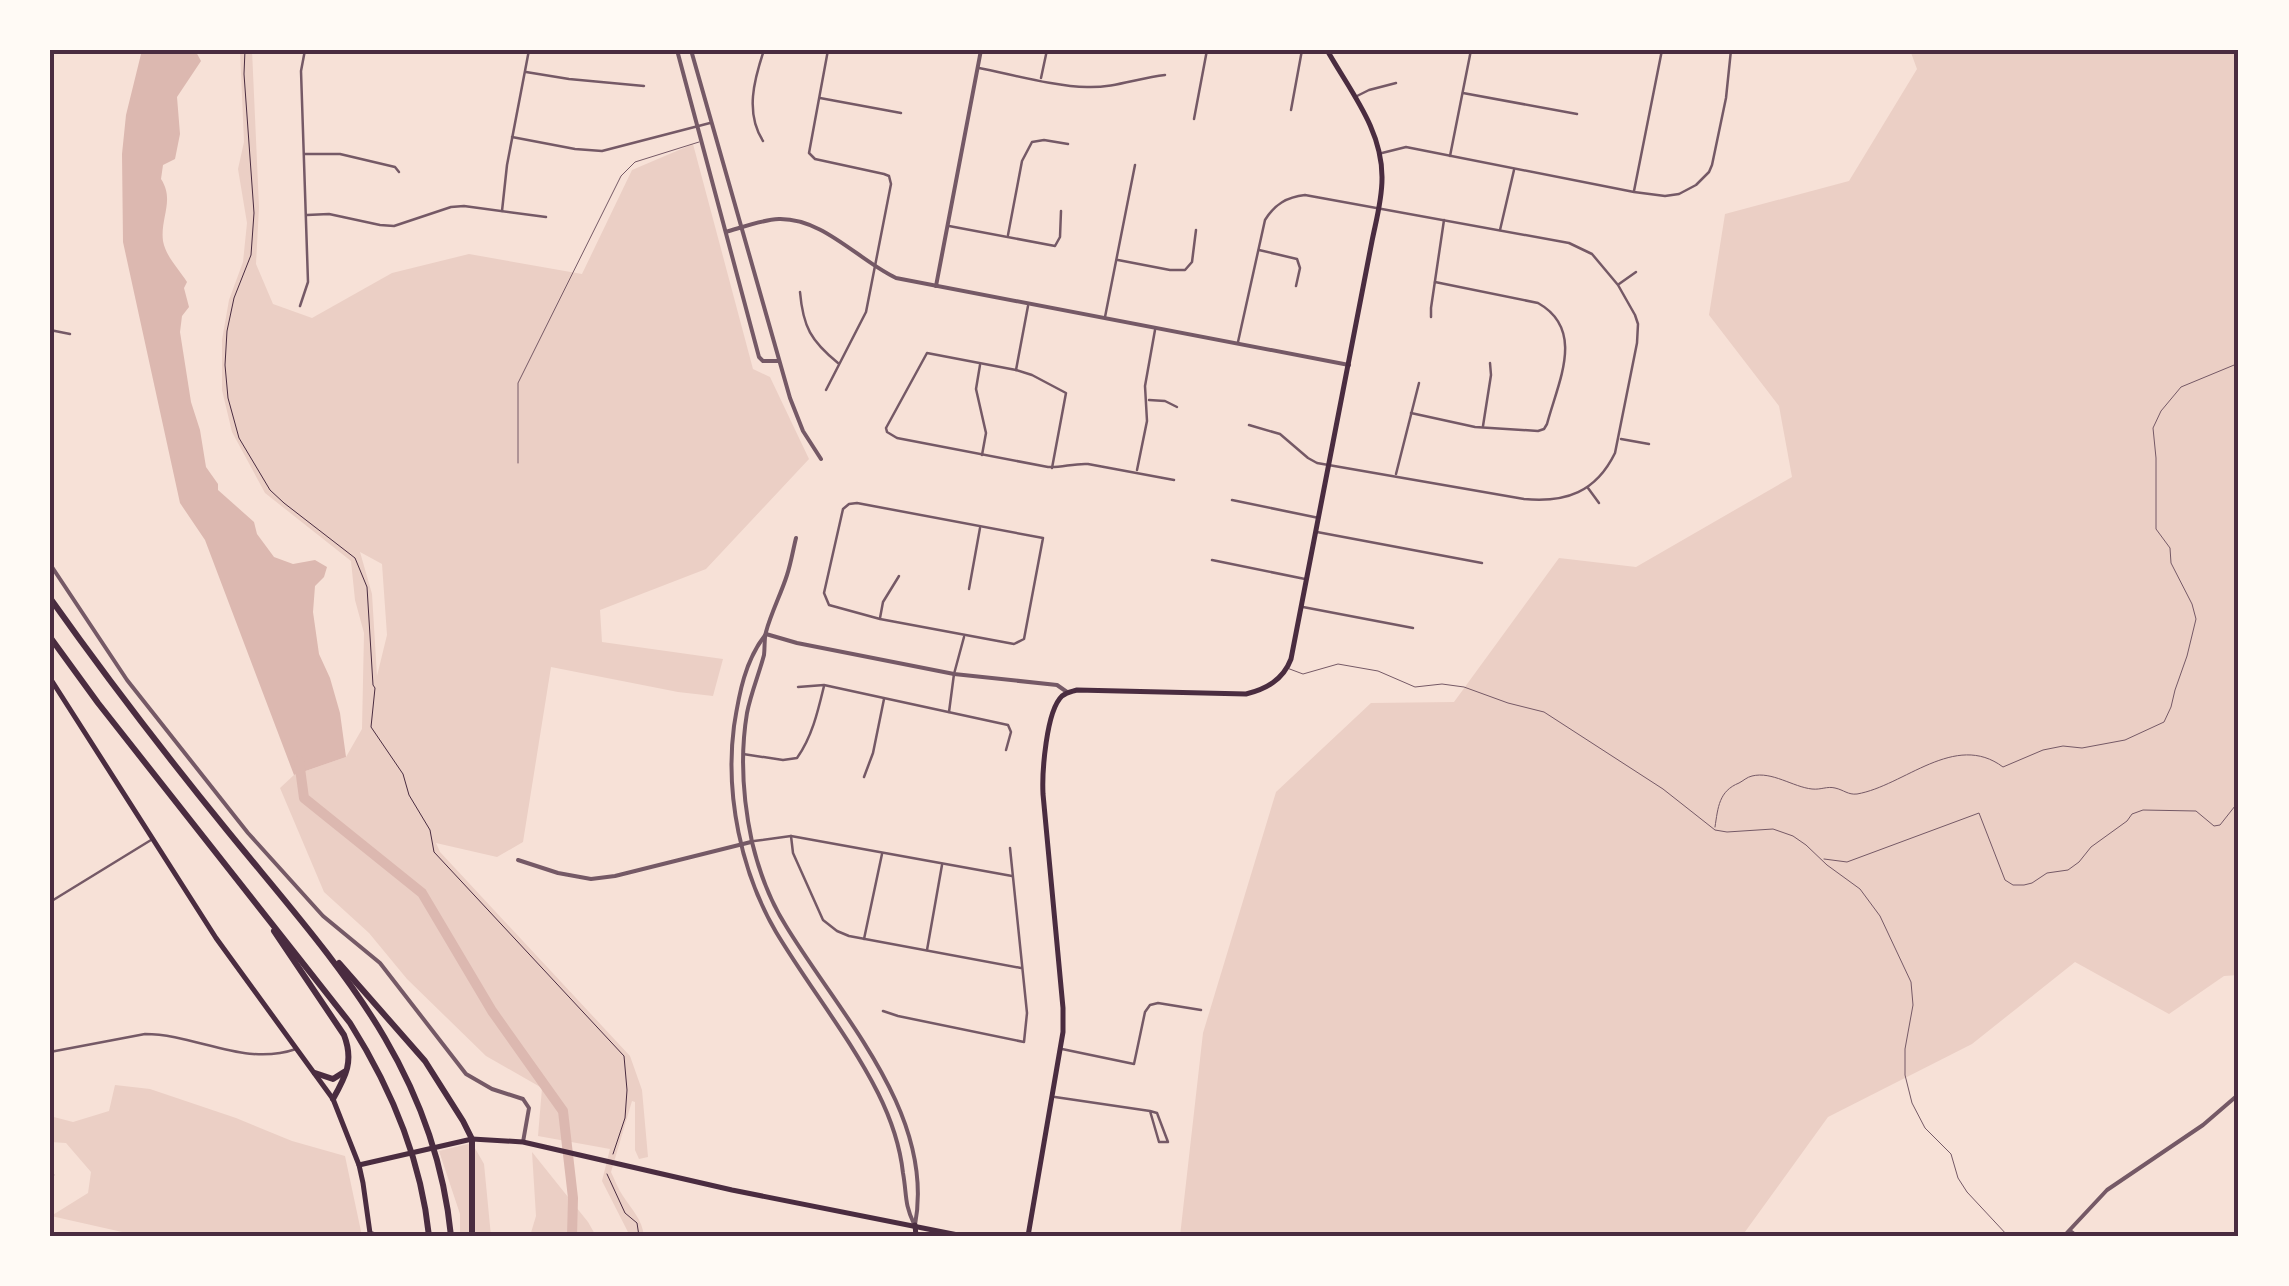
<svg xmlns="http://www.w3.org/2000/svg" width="2289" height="1286" font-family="'Sofia Sans Condensed',sans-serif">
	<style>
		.green { fill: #ebcfc5; fill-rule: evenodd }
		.water { fill: #dcb8b0 }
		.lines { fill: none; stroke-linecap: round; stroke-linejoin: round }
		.river { stroke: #dcb8b0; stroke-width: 10 }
		.path { stroke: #4a2c40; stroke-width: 1 }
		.service { stroke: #755966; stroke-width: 1 }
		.minor { stroke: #755966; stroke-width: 2.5 }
		.tertiary { stroke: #755966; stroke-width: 4 }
		.secondary { stroke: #4a2c40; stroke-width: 5 }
		.motorway { stroke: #4a2c40; stroke-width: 6 }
		.neatline { fill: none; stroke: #4a2c40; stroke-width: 4 }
	</style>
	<rect width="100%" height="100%" fill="#f7e1d7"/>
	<g class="green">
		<path d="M240 50H252L259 207 256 264 273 304 312 318 392 273 469 254 582 274 632 170 693 144 753 369 770 377 809 459 706 569 600 610 602 642 723 659 713 696 678 692 551 667 523 842 497 857 436 843 440 852 630 1056 642 1090 648 1157 639 1159 635 1150V1102L632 1101 611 1172C615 1180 618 1189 623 1196 632 1210 642 1219 644 1236H630L602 1181 610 1149 538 1136 542 1088 486 1056 407 979 369 933 324 892 280 788 294 775 346 757 362 729 364 633 355 600 351 561 265 493 232 432 222 390V340L229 300 243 262 247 223 238 169 244 142ZM360 552 382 564 387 635 377 676 372 594Z"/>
		<polygon points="1910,50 2239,50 2239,975 2224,976 2169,1014 2075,962 1972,1044 1828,1117 1742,1236 1180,1236 1203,1033 1276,792 1371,703 1454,702 1559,558 1636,567 1792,477 1779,406 1709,315 1725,214 1849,181 1917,69"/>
		<polygon points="115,1085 150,1089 236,1118 292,1141 345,1156 362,1236 140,1236 51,1216 88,1193 91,1172 66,1143 50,1142 50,1116 73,1122 109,1111"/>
		<polygon points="472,1143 484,1164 491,1236 460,1236 460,1214 439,1151"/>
		<polygon points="532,1152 588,1222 596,1236 530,1236 536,1216"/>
	</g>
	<path class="water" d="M142 50H195L201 61 177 97 180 134 175 159 163 165 161 179C175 200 160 218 163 241 166 257 179 269 187 282L184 288 189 307 182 316 180 332 191 402 200 430 206 467 218 484V490L254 522 257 534 274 557 293 564 315 560 327 567 324 577 315 586 313 612 319 654 330 678 340 713 346 757 294 775 205 540 180 503 123 242 122 154 126 115Z"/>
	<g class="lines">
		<polyline class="river" points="299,761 304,798 422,893 492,1011 563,1111 573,1198 572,1236"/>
		<g class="path">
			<polyline points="245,50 244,74 254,213 251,255 234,298 227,331 225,365 228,398 239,438 270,490 284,503 355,558 367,587 373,685 375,688 371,727 403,774 409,795 430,830 434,852 624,1056 627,1090 625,1118 613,1154"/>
			<polyline points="607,1174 625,1213 637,1223 639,1236"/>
		</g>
		<g class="service">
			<polyline points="518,463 518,383 621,176 635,162 699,142"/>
			<polyline points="1287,668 1303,674 1338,664 1378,671 1415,687 1442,684 1464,687 1508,703 1544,712 1663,789 1715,830 1727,832 1773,829 1793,836 1806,845 1827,865 1860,889 1880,916 1911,982 1913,1005 1905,1049 1905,1075 1912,1103 1925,1128 1951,1154 1958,1178 1967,1192 2008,1236"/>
			<path d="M1715 827C1718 807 1719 791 1739 783 1743 781 1747 777 1752 776 1772 771 1793 787 1812 789 1821 790 1827 786 1835 788 1844 790 1848 795 1857 794 1904 786 1955 731 2003 767L2043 750 2063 746 2082 748 2125 740 2164 722 2171 707 2175 690 2187 656 2196 619 2192 604 2171 563 2170 548 2156 529V458L2153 428 2161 411 2181 387 2239 363"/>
			<polyline points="1824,859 1847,862 1979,813 2005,880 2013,885 2024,885 2032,883 2047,873 2068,870 2079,862 2091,847 2127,821 2132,814 2143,810 2196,811 2214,826 2220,825 2235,806 2239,804"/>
		</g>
		<g class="minor">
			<polyline points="901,50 913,52"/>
			<path d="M979 68C1010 74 1057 87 1087 87 1114 88 1138 78 1165 75"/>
			<polyline points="526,72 569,79 644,86"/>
			<polyline points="1041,78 1047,50"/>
			<polyline points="1463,93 1577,114"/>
			<polyline points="1355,97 1369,90 1396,83"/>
			<polyline points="820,98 901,113"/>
			<polyline points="1291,110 1302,50"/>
			<polyline points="1194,119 1207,50"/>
			<polyline points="512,137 575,149 602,151 710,123"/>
			<path d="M763 141C745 113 754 80 764 50"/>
			<polyline points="1382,153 1406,147 1634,192 1665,196 1679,194 1696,185 1709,172 1712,165 1726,98 1731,50"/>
			<polyline points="305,154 340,154 395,167 399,172"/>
			<polyline points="1450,156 1471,50"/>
			<polyline points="1634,191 1662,50"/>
			<polyline points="502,211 507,165 529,50"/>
			<polyline points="307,215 329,214 380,225 394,226 451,207 464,206 546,217"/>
			<polyline points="949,226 1055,246 1060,237 1061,211"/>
			<polyline points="1500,230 1514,170"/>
			<polyline points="1008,235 1022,161 1032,142 1044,140 1068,144"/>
			<polyline points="1259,250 1297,259 1300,268 1296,286"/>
			<polyline points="1118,260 1170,270 1185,270 1192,262 1196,230"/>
			<polyline points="1619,284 1636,272"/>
			<path d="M800 292C803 327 811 341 838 363"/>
			<polyline points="300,306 308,282 301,71 305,50"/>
			<polyline points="1105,317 1135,165"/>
			<polyline points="1431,317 1431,308 1444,220"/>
			<polyline points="50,330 70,334"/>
			<path d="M1238 342 1265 220C1275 204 1287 197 1305 195L1569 243 1592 254 1618 285 1635 315 1638 324 1637 343 1615 453C1596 492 1566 503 1524 499L1317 463 1308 458 1280 434 1249 425"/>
			<polyline points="980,365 976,389 986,433 982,455"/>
			<polyline points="1016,370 1028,306"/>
			<polyline points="826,390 866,312 891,184 889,176 884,174 815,159 809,153 828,50"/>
			<polyline points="1149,400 1165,401 1177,407"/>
			<path d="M1411 413 1475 427 1538 431 1544 429 1547 424C1558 382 1586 330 1538 303L1435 282"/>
			<polyline points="1483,426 1491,375 1490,363"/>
			<polyline points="1621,439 1649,444"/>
			<path d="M1052 468 1066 393 1032 375 1016 370 927 353 886 428 887 432 897 438 1048 467C1061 468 1074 463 1088 464L1174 480"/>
			<polyline points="1137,470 1147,421 1145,386 1155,330"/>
			<polyline points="1396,474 1419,383"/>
			<polyline points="1588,488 1599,503"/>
			<polyline points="1232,500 1319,518"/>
			<polygon points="857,503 1043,538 1024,639 1014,644 880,619 829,605 824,593 843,509 849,504"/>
			<polyline points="1317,532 1482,563"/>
			<polyline points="1212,560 1305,579"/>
			<polyline points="969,589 980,528"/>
			<polyline points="1303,607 1413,628"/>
			<polyline points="880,618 883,602 899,576"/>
			<polyline points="798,687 824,685 1008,725 1011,732 1006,750"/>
			<polyline points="949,712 954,674 964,637"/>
			<path d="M743 754 783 760 797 758C812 737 818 711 824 686"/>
			<polyline points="864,777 873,753 884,699"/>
			<polyline points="791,836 793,853 823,920 837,931 849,936 1021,968"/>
			<polyline points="754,841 791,836 1012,876"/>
			<polyline points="50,902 151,840"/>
			<polyline points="864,939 882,854"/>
			<polyline points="927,950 942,865"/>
			<polyline points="883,1011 898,1016 1024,1042 1027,1013 1010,848"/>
			<polyline points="1062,1049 1134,1064 1145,1012 1150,1005 1158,1003 1201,1010"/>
			<path d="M50 1052 145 1034C196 1034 244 1067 296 1049"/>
			<polyline points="1055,1097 1150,1111 1157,1113 1168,1142 1159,1142 1150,1111"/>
			<polyline points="50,1174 53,1175"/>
			<polyline points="2070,1230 2078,1236"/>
		</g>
		<g class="tertiary">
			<polyline points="677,50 759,357 763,361 779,361"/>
			<polyline points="691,50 790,398 803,431 821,459"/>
			<path d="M726 232C743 227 761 220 779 219 823 218 858 260 896 278L1349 365"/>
			<polyline points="936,286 981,50"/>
			<path d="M796 538C793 550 791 563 787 575 781 594 771 613 766 632 764 639 765 647 764 655 759 674 751 693 747 713 740 755 743 800 752 842 759 871 770 901 786 926 840 1015 936 1114 915 1225"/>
			<polyline points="50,564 127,680 248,833 323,916 380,963 466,1074 492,1089 523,1099 529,1108 523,1142"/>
			<path d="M766 634C745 660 739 694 734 726 725 795 741 872 776 932 809 987 849 1036 878 1093 890 1117 900 1146 903 1173 907 1195 904 1203 914 1224"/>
			<polyline points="766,634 797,643 954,674 1057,685 1067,692"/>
			<polyline points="518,860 558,873 591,879 615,876 751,842"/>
			<polyline points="2064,1236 2107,1190 2203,1125 2239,1094"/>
		</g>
		<g class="secondary">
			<polyline points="50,678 216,938 333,1099 359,1165 363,1183 370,1233"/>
			<polyline points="359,1165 472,1139 523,1142 732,1190 963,1236"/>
			<polyline points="915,1225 916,1236"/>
			<path d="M1028 1236 1063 1032V1008L1043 794C1042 773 1046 711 1062 696 1067 692 1070 692 1077 690L1246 694C1266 689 1283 680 1291 659L1372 241C1376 221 1382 200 1382 179 1383 130 1350 91 1327 50"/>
		</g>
		<g class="motorway">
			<path d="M50 598C106 677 165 754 226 829 330 957 434 1063 451 1236"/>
			<path d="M50 637 98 703 350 1023C391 1088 421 1158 429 1236"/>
			<path d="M274 931 344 1035C354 1061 346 1076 333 1099"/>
			<polyline points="339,963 425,1061 463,1121 472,1139 472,1236"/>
			<polyline points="315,1073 333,1079 344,1072"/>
			<polyline points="370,1234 377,1236"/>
		</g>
	</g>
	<rect width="2289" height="1286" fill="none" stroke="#fffaf5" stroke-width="105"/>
	<rect x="52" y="52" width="2184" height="1182" class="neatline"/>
</svg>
